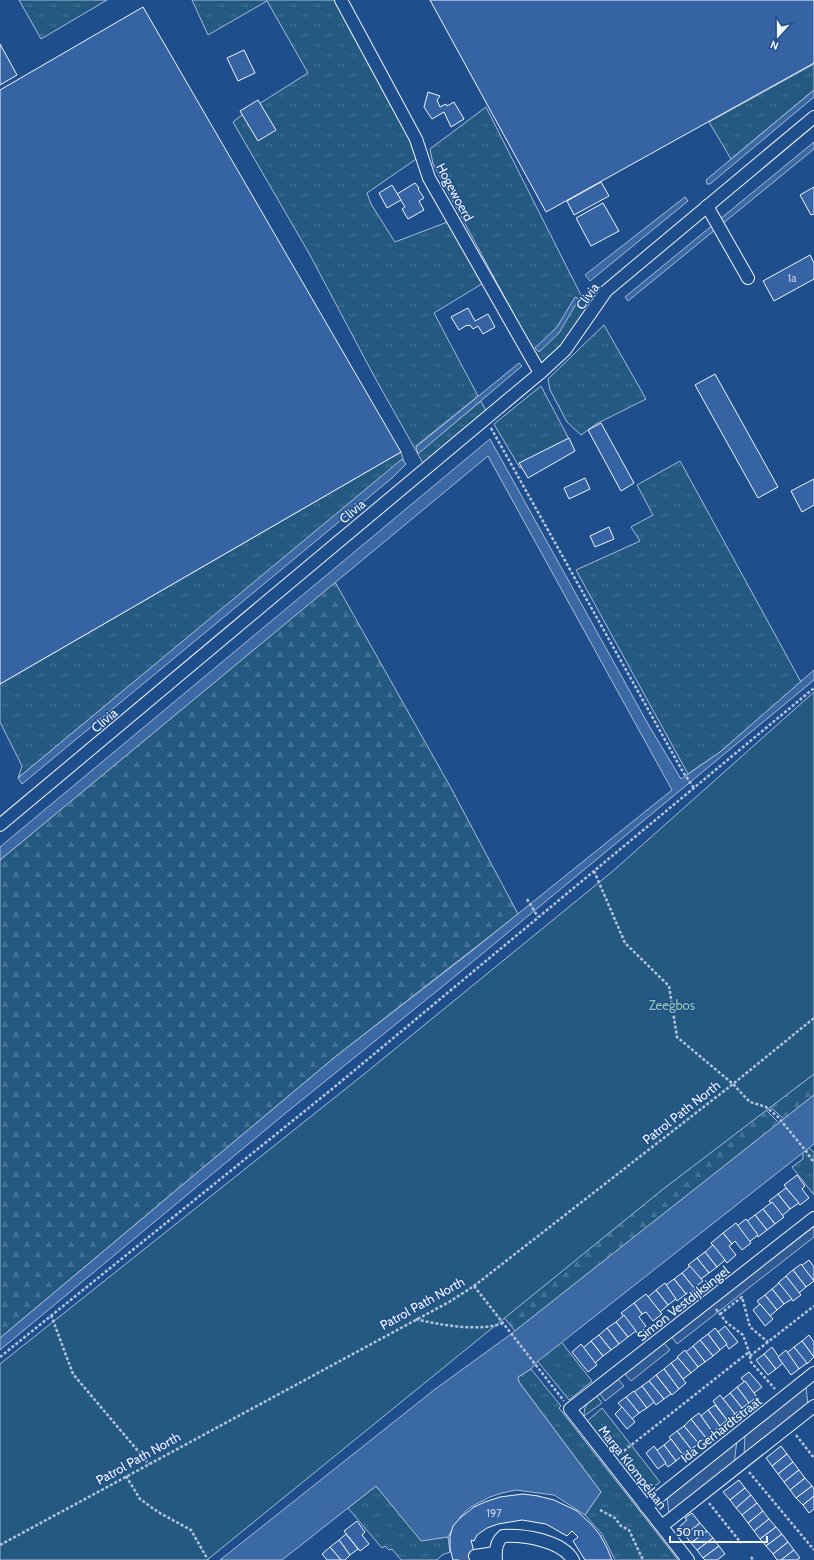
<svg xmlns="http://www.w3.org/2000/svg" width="814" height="1560" font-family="Cabin,sans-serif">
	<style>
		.grass { fill: url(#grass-tufts); stroke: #a8bbd7 }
		.forest { fill: url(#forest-firs); stroke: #a8bbd7 }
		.park { fill: #245a82; stroke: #a8bbd7 }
		.parking { fill: #305b95; stroke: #a8bbd7 }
		.water { fill: #3b69a3; stroke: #a8bbd7 }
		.building { fill: #3563a3; stroke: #f2f6ff }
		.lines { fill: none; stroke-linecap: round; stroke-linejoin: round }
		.minor-tunnel { stroke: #3f679d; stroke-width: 12; stroke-dasharray: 12 6; stroke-linecap: butt }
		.minor-casing { stroke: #f2f6ff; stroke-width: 14 }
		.path { stroke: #b3c4dc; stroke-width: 2.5; stroke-dasharray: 3 2; stroke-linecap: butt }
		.minor { stroke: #1f4e8c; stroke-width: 12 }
		.labels { text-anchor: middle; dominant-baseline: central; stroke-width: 3; stroke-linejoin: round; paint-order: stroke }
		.number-label { font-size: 11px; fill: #c3d1e8 }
		.street-label { font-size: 13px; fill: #f2f6ff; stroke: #1f4e8c }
		.park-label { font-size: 13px; fill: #97c8a6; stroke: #1f4e8c }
	</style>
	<defs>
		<pattern id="grass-tufts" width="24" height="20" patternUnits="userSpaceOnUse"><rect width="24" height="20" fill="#245a82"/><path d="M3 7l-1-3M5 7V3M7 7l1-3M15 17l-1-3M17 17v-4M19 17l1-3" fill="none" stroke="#447295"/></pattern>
		<pattern id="forest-firs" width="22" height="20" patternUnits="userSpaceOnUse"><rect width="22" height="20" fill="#245a82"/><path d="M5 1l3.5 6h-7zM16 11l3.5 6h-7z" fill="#447295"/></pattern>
	</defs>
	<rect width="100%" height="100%" fill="#1f4e8c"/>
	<g class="grass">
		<polygon points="19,0 107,0 41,39"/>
		<polygon points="192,0 336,0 419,157 367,193 371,204 395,242 450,221 485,282 434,313 478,396 416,446 418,453 481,401 488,415 424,465 374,376 310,255 233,122 243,114 308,73 267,1 208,35"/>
		<polygon points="814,64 814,90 731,159 709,122"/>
		<polygon points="486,107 588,309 568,341 544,363 536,360 526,337 433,164 430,149"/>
		<polygon points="604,325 646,399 596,424 581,435 567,422 550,390 548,379"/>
		<polygon points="541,386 570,441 520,468 494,424"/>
		<polygon points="401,452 404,462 402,460 18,778 22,766 0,722 0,684"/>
		<polygon points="680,461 801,682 720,752 688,774 576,570 640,541 631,527 653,515 637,485"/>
		<polygon points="808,1148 814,1152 814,1195 792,1167 803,1159 803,1153"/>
		<polygon points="559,1339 592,1381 569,1400 535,1358"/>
		<polygon points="531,1369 561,1406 559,1408 678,1560 615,1560 602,1534 585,1515 601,1492 519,1382 518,1377"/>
		<path d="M596 1395 602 1403 584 1416C584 1405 588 1402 596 1395Z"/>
		<polygon points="602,1408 660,1482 644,1495 586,1422"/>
		<polygon points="376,1486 421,1540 448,1537 450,1552 442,1555 437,1560 401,1560 392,1549 389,1550 385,1546 382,1548 348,1508"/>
	</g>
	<g class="forest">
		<polygon points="335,582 451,788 518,914 335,1057 0,1338 0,860"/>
		<polygon points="814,1026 814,1095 784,1119 768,1105"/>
		<polygon points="764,1108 779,1123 515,1331 484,1293"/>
	</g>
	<polygon class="park" points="814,692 814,1074 662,1190 207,1560 0,1560 0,1364 363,1075 613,871"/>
	<g class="parking">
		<polygon points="814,1224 814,1237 677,1344 671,1336 747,1278"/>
		<polygon points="663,1342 670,1350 631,1381 624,1373"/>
		<polygon points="617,1378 624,1386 605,1401 599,1392"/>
		<polygon points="806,1386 808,1406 744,1457 745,1434"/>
		<polygon points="737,1440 734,1465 669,1516 667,1496"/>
	</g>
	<g class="water">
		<polygon points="814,90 814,97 710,184 707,184 706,180"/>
		<polygon points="814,142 814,149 628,301 625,297"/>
		<polygon points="685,197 688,201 590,281 585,275"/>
		<polygon points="575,297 579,299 559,333 539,352 535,348 557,327"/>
		<polygon points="519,363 522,366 418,454 416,447"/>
		<polygon points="490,439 648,724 681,779 720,752 814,670 814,680 448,982 287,1112 0,1350 0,1338 335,1057 468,954 672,790 488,456 0,860 0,847"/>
		<polygon points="402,459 406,464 392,478 22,784 18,778"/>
		<polygon points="814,1095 814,1144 538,1361 531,1369 518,1377 519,1382 601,1492 585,1515 554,1495 516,1490 502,1493 490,1497 469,1508 461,1516 448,1537 421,1541 376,1486 282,1560 220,1560 434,1390 511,1334"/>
	</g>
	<g class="building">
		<polygon points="430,0 814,0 814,63 546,212"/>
		<polygon points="143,7 401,452 0,684 0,90"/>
		<polygon points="0,44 17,75 0,85"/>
		<polygon points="244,50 255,73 238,81 227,58"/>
		<polygon points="428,92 440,96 437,100 440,107 446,104 447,106 454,102 464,119 451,127 444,112 432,119 424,107"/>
		<polygon points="258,100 276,130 258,141 240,111"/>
		<polygon points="601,182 609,196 574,215 567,201"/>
		<polygon points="415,183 419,188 418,189 424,198 419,201 424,210 408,219 402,209 405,207 397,194"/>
		<polygon points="392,185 401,200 387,208 379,193"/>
		<polygon points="814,187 814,214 811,215 800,195"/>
		<polygon points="603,203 619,231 591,246 576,218"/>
		<polygon points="810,255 814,263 814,279 774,301 763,281"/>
		<polygon points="468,308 475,321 488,314 495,327 483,334 478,326 473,329 470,325 468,326 467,325 459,330 451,317"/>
		<polygon points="715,374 778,487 758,498 695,385"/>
		<polygon points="601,423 634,483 621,491 588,430"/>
		<polygon points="569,438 575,451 528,478 519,463"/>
		<polygon points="585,478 590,489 569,499 564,488"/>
		<polygon points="814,479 814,505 802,512 791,491"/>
		<polygon points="609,527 614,539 595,547 590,536"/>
		<polygon points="797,1175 805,1186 802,1189 809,1198 800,1205 784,1185"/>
		<polygon points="786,1188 799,1203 790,1209 778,1194"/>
		<polygon points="778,1194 790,1209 782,1216 769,1201"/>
		<polygon points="772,1202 784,1217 775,1224 763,1209"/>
		<polygon points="763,1209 775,1224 767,1230 755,1215"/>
		<polygon points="755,1215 767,1230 758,1237 747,1221"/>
		<polygon points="746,1219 758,1235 749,1242 737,1226"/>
		<polygon points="736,1223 751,1243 742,1250 735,1241 732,1244 723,1233"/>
		<polygon points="723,1233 732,1244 729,1246 736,1255 727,1263 711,1243"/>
		<polygon points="713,1245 725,1260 717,1267 705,1252"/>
		<polygon points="705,1252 717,1267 709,1273 697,1258"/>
		<polygon points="697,1258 709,1273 701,1279 688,1265"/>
		<polygon points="809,1260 814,1267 814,1281 801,1266"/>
		<polygon points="801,1264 814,1281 806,1287 793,1270"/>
		<polygon points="690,1266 703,1281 694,1288 682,1273"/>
		<polygon points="793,1270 806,1287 799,1293 786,1276"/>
		<polygon points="682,1273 694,1288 686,1294 674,1279"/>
		<polygon points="786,1276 801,1295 793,1301 778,1283"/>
		<polygon points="674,1279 686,1294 677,1301 666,1285"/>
		<polygon points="665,1283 676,1299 668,1305 656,1290"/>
		<polygon points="779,1283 792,1299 784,1304 772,1289"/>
		<polygon points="772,1289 784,1304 777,1310 765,1295"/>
		<polygon points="656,1290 668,1305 660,1312 648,1297"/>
		<polygon points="646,1294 662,1314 653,1321 646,1312 642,1314 634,1303"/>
		<polygon points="765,1295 777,1310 770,1316 757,1301"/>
		<polygon points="634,1303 642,1314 639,1317 646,1326 637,1333 621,1313"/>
		<polygon points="760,1304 773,1319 765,1326 753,1310"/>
		<polygon points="624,1315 636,1331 628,1337 616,1322"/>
		<polygon points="616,1322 628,1337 619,1344 607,1328"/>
		<polygon points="725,1326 738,1342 729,1349 718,1332"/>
		<polygon points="607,1328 619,1344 611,1350 599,1335"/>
		<polygon points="715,1328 727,1344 720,1350 708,1334"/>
		<polygon points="708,1334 720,1350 713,1356 700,1340"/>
		<polygon points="599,1335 611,1350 603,1356 591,1341"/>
		<polygon points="809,1335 814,1342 814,1357 802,1341"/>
		<polygon points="700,1340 713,1356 705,1362 693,1346"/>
		<polygon points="591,1341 603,1356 595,1363 583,1348"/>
		<polygon points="802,1341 814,1357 807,1364 794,1347"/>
		<polygon points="581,1344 597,1365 588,1372 572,1352"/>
		<polygon points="693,1346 705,1362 698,1367 686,1352"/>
		<polygon points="772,1347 783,1363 776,1369 764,1354"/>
		<polygon points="794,1347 807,1363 799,1369 787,1353"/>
		<polygon points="685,1350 698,1367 691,1373 677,1357"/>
		<polygon points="786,1350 799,1369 791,1375 778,1357"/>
		<polygon points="764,1354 776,1369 768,1375 756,1360"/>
		<polygon points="678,1358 691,1373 683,1379 671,1363"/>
		<polygon points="671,1363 686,1383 679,1389 664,1369"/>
		<polygon points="664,1369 679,1389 672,1395 656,1375"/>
		<polygon points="749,1372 762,1387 754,1393 741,1378"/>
		<polygon points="656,1375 671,1394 664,1399 649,1381"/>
		<polygon points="649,1381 664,1399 656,1405 642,1386"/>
		<polygon points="745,1381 757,1397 749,1403 737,1387"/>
		<polygon points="642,1386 654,1402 647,1408 634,1392"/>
		<polygon points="737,1387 749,1403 742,1408 730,1393"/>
		<polygon points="634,1391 647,1408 639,1413 626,1397"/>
		<polygon points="730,1393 742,1408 735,1414 723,1399"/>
		<polygon points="720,1395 735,1414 727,1420 713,1401"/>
		<polygon points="626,1397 639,1413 632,1419 618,1403"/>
		<polygon points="715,1405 727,1420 720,1426 708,1410"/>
		<polygon points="622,1407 635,1422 627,1429 615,1414"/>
		<polygon points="708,1410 720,1426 713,1433 701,1416"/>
		<polygon points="699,1413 713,1433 706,1438 691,1419"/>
		<polygon points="691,1419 706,1438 699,1444 684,1426"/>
		<polygon points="684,1426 699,1444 691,1449 677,1431"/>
		<polygon points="677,1431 691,1449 683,1455 669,1437"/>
		<polygon points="671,1439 683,1455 676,1461 664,1445"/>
		<polygon points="664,1445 676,1461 668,1467 656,1451"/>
		<polygon points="654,1446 666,1463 658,1469 646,1453"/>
		<polygon points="781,1446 787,1454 772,1466 766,1458"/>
		<polygon points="787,1454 793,1462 778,1474 772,1466"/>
		<polygon points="793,1462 799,1470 784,1482 778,1474"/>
		<polygon points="799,1470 805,1478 790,1490 784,1482"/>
		<polygon points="805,1478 812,1486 796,1498 790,1490"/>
		<polygon points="739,1480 745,1488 730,1500 723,1492"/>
		<polygon points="812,1486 814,1489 814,1496 803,1505 796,1498"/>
		<polygon points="745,1488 751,1495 736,1508 730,1500"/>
		<polygon points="523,1494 538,1496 554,1500 577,1511 592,1525 600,1535 607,1548 612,1560 585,1560 573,1541 578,1537 572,1531 567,1536 546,1524 522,1520 498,1524 487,1528 477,1535 474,1541 471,1540 476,1560 453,1560 450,1549 450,1536 453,1526 460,1518 474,1507 485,1502 500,1497"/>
		<polygon points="751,1495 757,1503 742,1515 736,1508"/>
		<polygon points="814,1496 814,1509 809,1513 803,1505"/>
		<polygon points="757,1503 763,1511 748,1523 742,1515"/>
		<polygon points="763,1511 769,1519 754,1531 748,1523"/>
		<polygon points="692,1513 700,1523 685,1535 679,1527 687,1520 685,1518"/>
		<polygon points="769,1519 776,1527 760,1539 754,1531"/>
		<polygon points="357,1521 365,1532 362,1535 369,1544 360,1551 344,1531"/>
		<polygon points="700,1523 707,1531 691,1543 685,1535"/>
		<polygon points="776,1527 782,1534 766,1546 760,1539"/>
		<polygon points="707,1531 713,1538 697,1550 691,1543"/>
		<polygon points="346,1534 358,1549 350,1555 339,1540"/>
		<polygon points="782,1534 788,1542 773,1554 766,1546"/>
		<polygon points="713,1538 719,1546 703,1558 697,1550"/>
		<polygon points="339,1540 350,1555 345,1560 341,1560 330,1547"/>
		<polygon points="788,1542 794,1550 781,1560 777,1560 773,1554"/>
		<polygon points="719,1546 725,1554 717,1560 705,1560 703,1558"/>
		<polygon points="330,1547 341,1560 327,1560 323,1555 322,1554"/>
		<polygon points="794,1550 800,1558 797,1560 781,1560"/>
	</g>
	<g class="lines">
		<polyline class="minor-tunnel" points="459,1560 475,1556"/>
		<g class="minor-casing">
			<g id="minor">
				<polyline points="341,0 416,139 429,178 540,373"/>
				<polyline points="707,206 748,278"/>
				<polyline points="0,825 540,373 565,350 606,291 814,117"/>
				<polyline points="646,1507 814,1373"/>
				<polyline points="662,1526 814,1406"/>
				<polyline points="475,1556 495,1553"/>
				<path d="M496 1560C495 1551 496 1542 503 1536 524 1535 561 1540 573 1560"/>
				<polyline points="688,1560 570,1409 814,1218"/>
			</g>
		</g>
		<g class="path">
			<polyline points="491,428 683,772 694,788"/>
			<polyline points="594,871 625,943 669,986 677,1037 733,1084 745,1097 750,1102 766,1107 778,1117 806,1151 814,1163"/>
			<polyline points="527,899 538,917"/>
			<polyline points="474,1286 564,1401"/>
			<polyline points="716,1309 727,1323 743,1335 749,1352 751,1362 775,1389"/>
			<polyline points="720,1314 742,1297 750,1327 768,1342"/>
			<polyline points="51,1315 73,1374 149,1464"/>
			<path d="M416 1319C438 1325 482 1332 503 1323"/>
			<polyline points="750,1356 814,1306"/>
			<polyline points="0,1357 332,1089 814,688"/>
			<polyline points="796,1435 814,1458"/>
			<polyline points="620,1454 749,1352"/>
			<polyline points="749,1472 814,1550"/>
			<polyline points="126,1476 140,1499 158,1512 191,1530 208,1560"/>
			<polyline points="709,1503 741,1543"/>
			<polyline points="600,1510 615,1518 621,1526 629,1530 643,1560"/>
			<polyline points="0,1545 449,1302 474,1286 733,1084 814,1018"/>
			<polyline points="751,1557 753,1560"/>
		</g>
		<use href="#minor" class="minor"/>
	</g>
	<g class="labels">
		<g class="number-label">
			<text x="792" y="278">1a</text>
			<text x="494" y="1513">197</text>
		</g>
		<g class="street-label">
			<text transform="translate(455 192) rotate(62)">Hogewoerd</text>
			<text transform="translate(587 296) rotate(-54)">Clivia</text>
			<text transform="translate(352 511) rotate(-40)">Clivia</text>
			<text transform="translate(104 720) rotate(-40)">Clivia</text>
			<text transform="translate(681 1112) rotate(-38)">Patrol Path North</text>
			<text transform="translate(422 1303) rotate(-29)">Patrol Path North</text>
			<text transform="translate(683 1303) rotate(-38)">Simon Vestdijksingel</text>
			<text transform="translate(721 1429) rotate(-38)">Ida Gerhardtstraat</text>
			<text transform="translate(138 1458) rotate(-29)">Patrol Path North</text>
			<text transform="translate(633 1467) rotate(52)">Marga Klompélaan</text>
		</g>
		<g class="park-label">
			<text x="672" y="1005">Zeegbos</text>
		</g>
	</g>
	<g transform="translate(778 36) rotate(201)" stroke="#1f4e8c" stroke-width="3" paint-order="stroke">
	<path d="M0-3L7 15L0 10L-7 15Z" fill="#f2f6ff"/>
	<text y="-6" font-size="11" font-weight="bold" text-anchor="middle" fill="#f2f6ff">N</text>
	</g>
	<path d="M670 1536v6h97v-6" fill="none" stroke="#f2f6ff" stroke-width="2"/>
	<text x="676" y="1536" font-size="12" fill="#f2f6ff" stroke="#1f4e8c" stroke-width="3" paint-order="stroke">50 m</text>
</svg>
